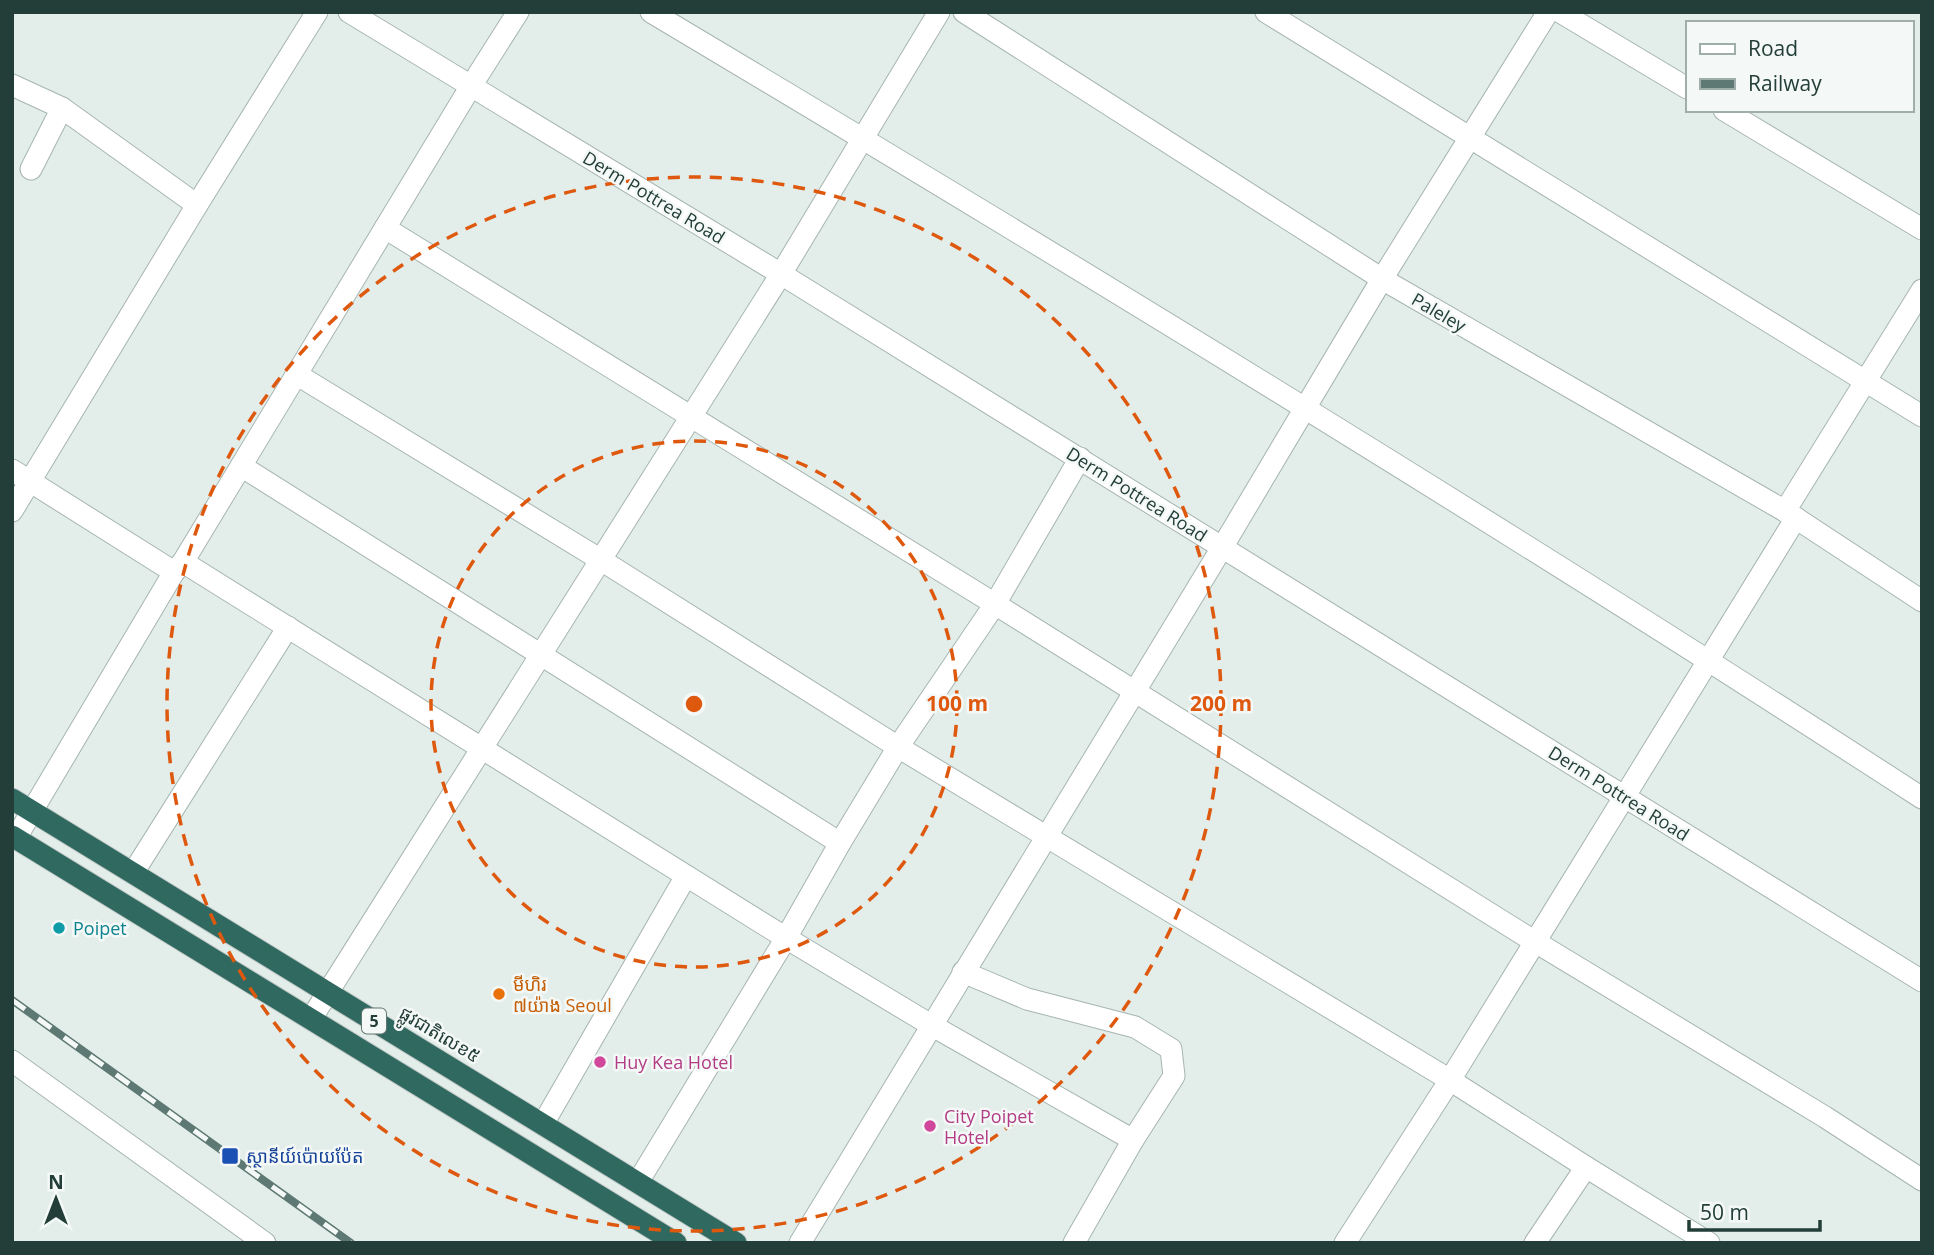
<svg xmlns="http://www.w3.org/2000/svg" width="1934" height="1255" font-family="'Open Sans','Noto Sans Khmer',sans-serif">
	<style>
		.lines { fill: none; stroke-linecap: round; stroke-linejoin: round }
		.minor-casing { stroke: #a6b5b0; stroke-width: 23 }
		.highway-casing { stroke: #c1c9c7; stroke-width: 23 }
		.minor { stroke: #fff; stroke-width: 21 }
		.highway { stroke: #306960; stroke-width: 21 }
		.rail-casing { stroke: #5e7973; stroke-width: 8 }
		.rail { stroke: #f4f9f7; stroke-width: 5; stroke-dasharray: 16; stroke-linecap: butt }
		.ring { fill: none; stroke: #de580e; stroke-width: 3.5; stroke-dasharray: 12 9 }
		.culture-dot { fill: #0f9aa8; stroke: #f4f9f7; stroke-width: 2.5 }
		.food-dot { fill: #e8710a; stroke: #f4f9f7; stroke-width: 2.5 }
		.hotel-dot { fill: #d1479c; stroke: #f4f9f7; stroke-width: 2.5 }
		.transit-dot { fill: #1a4fb4; stroke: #f4f9f7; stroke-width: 2.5 }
		.labels { text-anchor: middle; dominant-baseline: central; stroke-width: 5; stroke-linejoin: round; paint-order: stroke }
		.shield { fill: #f4f9f7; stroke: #627671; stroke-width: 2 }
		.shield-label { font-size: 16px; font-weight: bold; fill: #233e38 }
		.street-label { font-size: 18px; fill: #233e38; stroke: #f4f9f7 }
		.culture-label { font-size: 18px; fill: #0d838f; stroke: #f4f9f7; text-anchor: start }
		.food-label { font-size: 18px; fill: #c56008; stroke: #f4f9f7; text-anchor: start }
		.hotel-label { font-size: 18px; fill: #b23c85; stroke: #f4f9f7; text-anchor: start }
		.transit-label { font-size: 18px; fill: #164399; stroke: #f4f9f7; text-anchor: start }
		.centre { fill: #de580e; stroke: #f4f9f7; stroke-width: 3.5 }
		.ring-label { font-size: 21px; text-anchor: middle; font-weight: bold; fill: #de580e; stroke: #f4f9f7; stroke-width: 5; stroke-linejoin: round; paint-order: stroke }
	</style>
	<rect width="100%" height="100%" fill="#e3ede9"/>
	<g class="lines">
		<g class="minor-casing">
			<g id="minor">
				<polyline points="349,12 781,274 1922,981"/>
				<path d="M651 12C1079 267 1504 527 1922 798"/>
				<polyline points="964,12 1382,279 1785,511 1922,601"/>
				<polyline points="1266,12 1922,416"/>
				<polyline points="1560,12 1687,88"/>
				<polyline points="12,85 62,108 197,205"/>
				<polyline points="1724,110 1922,229"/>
				<polyline points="31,169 62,108"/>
				<polyline points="385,228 995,604 1524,935 1825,1117 1922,1180"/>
				<polyline points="296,374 601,560 898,747 1450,1080 1586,1167 1709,1243"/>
				<polyline points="241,466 840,843"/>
				<polyline points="12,470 174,572"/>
				<polyline points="12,511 197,205 317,12"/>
				<polyline points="1785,511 1922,290"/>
				<polyline points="183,562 786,938 931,1025 1133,1140"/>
				<polyline points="16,838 174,572 183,562 471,86 518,12"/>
				<polyline points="133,873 288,627"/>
				<polyline points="963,972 1027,999 1135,1027 1171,1049 1174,1076 1133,1140 1074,1243"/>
				<polyline points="311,1019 781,274 939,12"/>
				<polyline points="12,1061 265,1243"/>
				<polyline points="543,1124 686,876"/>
				<polyline points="638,1182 786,938 840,843 898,747 995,604 1080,458"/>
				<polyline points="800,1243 1223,546 1382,279 1548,12"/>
				<polyline points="1345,1243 1450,1080 1796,518"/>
				<polyline points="1535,1243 1586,1167"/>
			</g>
		</g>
		<g class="highway-casing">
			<g id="highway">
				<polyline points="12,799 736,1243"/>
				<polyline points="12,836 676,1243"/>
			</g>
		</g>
		<use href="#minor" class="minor"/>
		<use href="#highway" class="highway"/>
		<g class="rail-casing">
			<polyline id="rail" points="12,1000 351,1243"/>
		</g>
		<use href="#rail" class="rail"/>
	</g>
	<g class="ring">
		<circle cx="694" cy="704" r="263"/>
		<circle cx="694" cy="704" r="527"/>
	</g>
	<circle class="culture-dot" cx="59" cy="928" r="7"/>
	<circle class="food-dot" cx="499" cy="994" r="7"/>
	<g class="hotel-dot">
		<circle cx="600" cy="1062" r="7"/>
		<circle cx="930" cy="1126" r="7"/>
	</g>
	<rect class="transit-dot" x="221" y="1147" width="18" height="18" rx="3.5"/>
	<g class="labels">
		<rect class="shield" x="362" y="1008.5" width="24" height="25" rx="5"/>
		<g class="shield-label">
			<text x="374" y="1021">5</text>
		</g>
		<g class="street-label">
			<text transform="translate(654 197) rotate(31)">Derm Pottrea Road</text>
			<text transform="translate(1439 312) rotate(30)">Paleley</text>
			<text transform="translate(1137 494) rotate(32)">Derm Pottrea Road</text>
			<text transform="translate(1619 793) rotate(32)">Derm Pottrea Road</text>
			<text transform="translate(440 1034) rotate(31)">ផ្លូវជាតិលេខ៥</text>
		</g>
		<g class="culture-label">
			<text x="73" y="928">Poipet</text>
		</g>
		<g class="food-label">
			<text x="513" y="984">មីហិរ<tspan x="513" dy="21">៧យ៉ាង Seoul</tspan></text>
		</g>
		<g class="hotel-label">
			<text x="614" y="1062">Huy Kea Hotel</text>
			<text x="944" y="1116">City Poipet<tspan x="944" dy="21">Hotel</tspan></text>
		</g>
		<g class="transit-label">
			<text x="246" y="1156">ស្ថានីយ៍ប៉ោយប៉ែត</text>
		</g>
	</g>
	<circle cx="694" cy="704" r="10" class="centre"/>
	<g class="ring-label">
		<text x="957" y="711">100 m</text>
		<text x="1221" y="711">200 m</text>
	</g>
	<rect width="1934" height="1255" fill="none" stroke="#233e38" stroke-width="28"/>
	<rect x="1686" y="21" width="228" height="91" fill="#f4f9f7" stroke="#a0aeab" stroke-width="2"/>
	<rect x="1700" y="44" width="35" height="10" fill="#ffffff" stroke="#a0aeab" stroke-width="2"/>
	<text x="1748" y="56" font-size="21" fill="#233e38">Road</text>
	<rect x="1700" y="79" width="35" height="10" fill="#5e7973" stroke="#a0aeab" stroke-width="2"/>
	<text x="1748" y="91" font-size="21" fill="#233e38">Railway</text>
	<g transform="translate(56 1199)" stroke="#f4f9f7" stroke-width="5" paint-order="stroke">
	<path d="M0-5L12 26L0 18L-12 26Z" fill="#233e38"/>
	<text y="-10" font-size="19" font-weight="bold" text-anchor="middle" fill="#233e38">N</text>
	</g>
	<path d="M1689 1220v10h131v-10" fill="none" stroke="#233e38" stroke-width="3.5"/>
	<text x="1700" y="1220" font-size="21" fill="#233e38" stroke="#f4f9f7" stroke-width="5" paint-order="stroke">50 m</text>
</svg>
